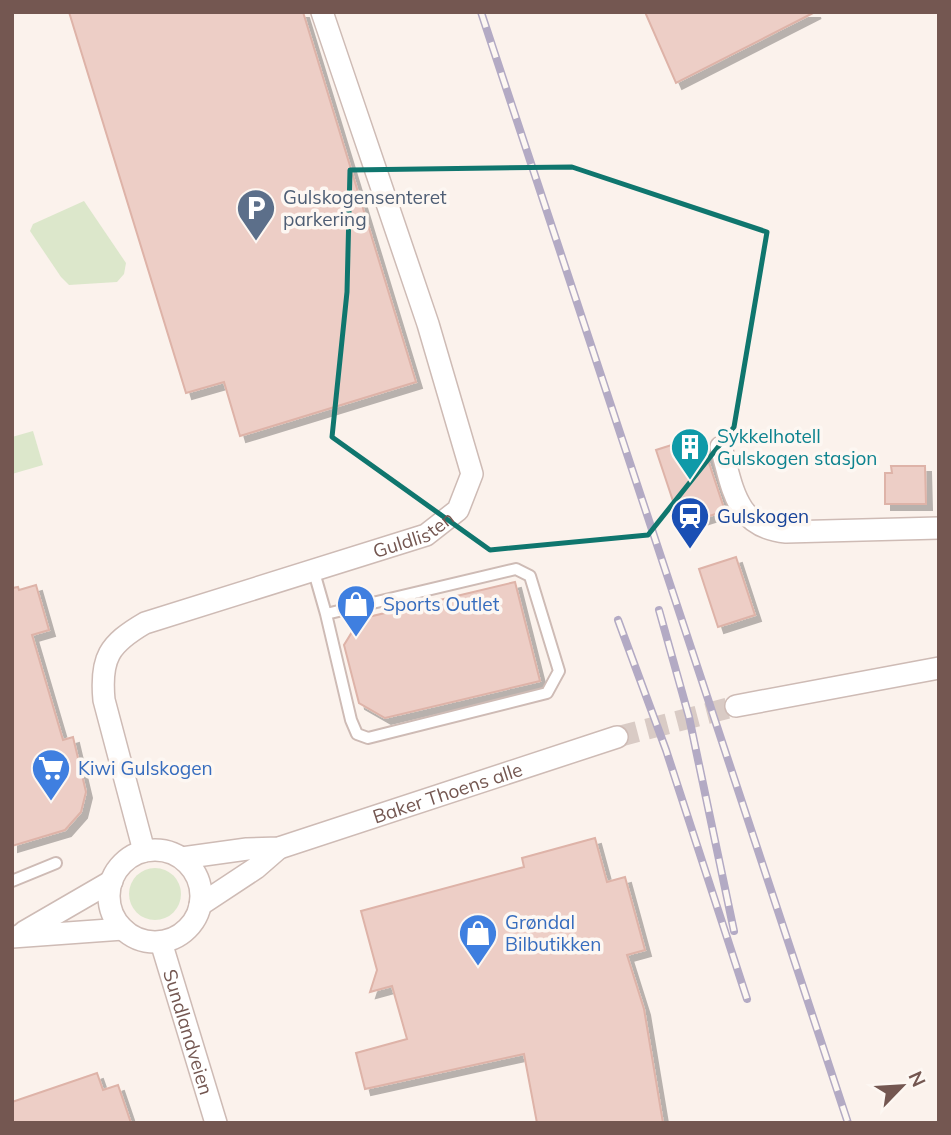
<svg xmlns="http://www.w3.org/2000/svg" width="951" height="1135" font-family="Mulish,sans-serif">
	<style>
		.green { fill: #dce7cb }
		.building { fill: #edcec6; stroke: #deb3a8; stroke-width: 2; filter: url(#shadow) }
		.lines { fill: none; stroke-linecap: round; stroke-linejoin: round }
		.minor-tunnel { stroke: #d9cbc5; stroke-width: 21; stroke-dasharray: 21 10; stroke-linecap: butt }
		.service-casing { stroke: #cebbb5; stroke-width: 14 }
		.minor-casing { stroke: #cebbb5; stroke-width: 24 }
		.service { stroke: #fff; stroke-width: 10 }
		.minor { stroke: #fff; stroke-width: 21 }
		.rail-casing { stroke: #b3aac4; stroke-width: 8 }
		.rail { stroke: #fdf7f2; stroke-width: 5; stroke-dasharray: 16; stroke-linecap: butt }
		.marked { fill: none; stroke: #0f766e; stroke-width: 5; stroke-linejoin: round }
		.labels { text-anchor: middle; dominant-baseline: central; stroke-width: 7; stroke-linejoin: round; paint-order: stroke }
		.service-label { font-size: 19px; fill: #4e5e75; stroke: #fdf7f2; text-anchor: start }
		.culture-label { font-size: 19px; fill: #0d838f; stroke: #fdf7f2; text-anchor: start }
		.transit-label { font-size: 19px; fill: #164399; stroke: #fdf7f2; text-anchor: start }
		.street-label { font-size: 19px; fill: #745751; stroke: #fdf7f2 }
		.shop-label { font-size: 19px; fill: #366cbe; stroke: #fdf7f2; text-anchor: start }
	</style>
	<defs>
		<filter id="shadow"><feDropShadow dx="6" dy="6" stdDeviation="0" flood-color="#0004"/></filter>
	</defs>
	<rect width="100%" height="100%" fill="#fbf2ec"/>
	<g class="green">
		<polygon points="84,201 126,263 124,274 117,282 69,285 61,277 30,231 33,224"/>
		<polygon points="33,431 43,465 12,474 12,437"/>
		<circle cx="155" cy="894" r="26"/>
	</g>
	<g class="building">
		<polygon points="69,12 303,12 416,382 240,436 224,382 186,393"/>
		<polygon points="645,12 815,12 676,83"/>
		<polygon points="700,436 725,511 681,525 656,450"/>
		<polygon points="891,466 925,466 926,504 885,504 885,473 892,473"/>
		<polygon points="736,557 755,615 718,627 699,569"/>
		<polygon points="515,582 540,681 385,718 359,703 344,645 360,619"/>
		<polygon points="36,585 49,630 32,635 63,740 73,737 86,792 81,812 65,830 12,846 12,588 18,587 19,590"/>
		<polygon points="595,838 607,882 625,877 645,950 627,955 644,1009 663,1123 537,1123 524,1054 365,1089 356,1053 407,1039 392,986 370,992 377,970 361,911 524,867 522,858"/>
		<polygon points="97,1073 103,1090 118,1085 131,1123 12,1123 12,1102"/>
	</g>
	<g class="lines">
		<polyline class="minor-tunnel" points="617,737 736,706"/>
		<g class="service-casing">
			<g id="service">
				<polyline points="314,572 326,614 516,569 530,576 559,671 547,693 368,738 357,734 351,720 326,614"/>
				<polyline points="12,881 56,863"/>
			</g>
		</g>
		<g class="minor-casing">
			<g id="minor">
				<path d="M721 447C733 488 735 527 786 532L939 528"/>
				<polyline points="736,706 939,668"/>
				<circle cx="155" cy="896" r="46"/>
				<path id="s1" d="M144 851 104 700C100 658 109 644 145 623L426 535 458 510 472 474 428 324 322 12"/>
				<path id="s2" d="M182 858 247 849 279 848 617 737"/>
				<polyline points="200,905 256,868 279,848"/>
				<polyline points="24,932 112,881"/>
				<polyline points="12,937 123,929"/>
				<path id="s3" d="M161 942 216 1123"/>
			</g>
		</g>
		<use href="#service" class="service"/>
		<use href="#minor" class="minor"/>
		<g class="rail-casing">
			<g id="rail">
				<polyline points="481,12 848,1123"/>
				<polyline points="659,610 689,717 734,931"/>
				<polyline points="618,620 666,750 747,999"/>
			</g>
		</g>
		<use href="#rail" class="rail"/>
	</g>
	<path class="marked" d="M572 167 767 232 734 427 648 535 490 550 332 437 347 292 350 170Z"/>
	<defs>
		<g id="parking-pin" transform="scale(2.0125)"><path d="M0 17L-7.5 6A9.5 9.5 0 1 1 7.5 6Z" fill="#5c6f8a" stroke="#fdf7f2"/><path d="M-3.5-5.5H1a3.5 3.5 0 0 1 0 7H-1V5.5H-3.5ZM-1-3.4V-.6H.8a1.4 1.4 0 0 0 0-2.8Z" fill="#fff"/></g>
		<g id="building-pin" transform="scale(2.0125)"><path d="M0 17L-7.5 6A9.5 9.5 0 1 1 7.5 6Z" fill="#0f9aa8" stroke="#fdf7f2"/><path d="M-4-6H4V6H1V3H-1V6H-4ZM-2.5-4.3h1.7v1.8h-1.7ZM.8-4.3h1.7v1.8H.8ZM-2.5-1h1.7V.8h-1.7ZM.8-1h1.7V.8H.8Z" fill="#fff"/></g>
		<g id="station-pin" transform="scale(2.0125)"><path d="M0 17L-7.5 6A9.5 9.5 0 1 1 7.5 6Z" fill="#1a4fb4" stroke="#fdf7f2"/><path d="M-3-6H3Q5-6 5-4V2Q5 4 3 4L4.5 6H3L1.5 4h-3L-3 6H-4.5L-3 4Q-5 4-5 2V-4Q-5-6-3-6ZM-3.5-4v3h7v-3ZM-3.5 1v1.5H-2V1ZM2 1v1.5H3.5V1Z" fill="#fff"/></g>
		<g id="shop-pin" transform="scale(2.0125)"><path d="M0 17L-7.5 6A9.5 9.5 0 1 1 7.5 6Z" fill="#3f7fe0" stroke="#fdf7f2"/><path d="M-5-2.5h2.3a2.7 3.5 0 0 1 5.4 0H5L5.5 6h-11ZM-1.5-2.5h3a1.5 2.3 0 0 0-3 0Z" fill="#fff"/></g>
		<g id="supermarket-pin" transform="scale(2.0125)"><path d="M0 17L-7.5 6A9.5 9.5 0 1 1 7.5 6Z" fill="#3f7fe0" stroke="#fdf7f2"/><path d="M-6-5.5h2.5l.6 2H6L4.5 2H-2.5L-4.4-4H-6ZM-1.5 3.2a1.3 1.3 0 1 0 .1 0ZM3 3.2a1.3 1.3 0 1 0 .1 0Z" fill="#fff"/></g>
	</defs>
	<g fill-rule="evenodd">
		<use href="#parking-pin" x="256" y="208"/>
		<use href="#building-pin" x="690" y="447"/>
		<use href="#station-pin" x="690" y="516"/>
		<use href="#shop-pin" x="356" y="604"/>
		<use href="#supermarket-pin" x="51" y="768"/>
		<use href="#shop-pin" x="478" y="933"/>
	</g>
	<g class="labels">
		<g class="service-label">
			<text x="283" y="197">Gulskogensenteret<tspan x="283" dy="22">parkering</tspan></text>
		</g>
		<g class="culture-label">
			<text x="717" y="436">Sykkelhotell<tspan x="717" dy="22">Gulskogen stasjon</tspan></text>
		</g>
		<g class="transit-label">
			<text x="717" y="516">Gulskogen</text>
		</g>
		<g class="street-label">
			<text stroke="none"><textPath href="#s1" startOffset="534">Guldlisten</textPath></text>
			<text stroke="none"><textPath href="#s2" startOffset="275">Baker Thoens alle</textPath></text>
			<text stroke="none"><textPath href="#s3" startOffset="94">Sundlandveien</textPath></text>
		</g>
		<g class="shop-label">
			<text x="383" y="604">Sports Outlet</text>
			<text x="78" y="768">Kiwi Gulskogen</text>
			<text x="505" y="922">Grøndal<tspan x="505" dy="22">Bilbutikken</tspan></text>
		</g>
	</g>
	<rect width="951" height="1135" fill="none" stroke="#745751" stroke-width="28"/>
	<g transform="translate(902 1086) rotate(65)" stroke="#fdf7f2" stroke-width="5" paint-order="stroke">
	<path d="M0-5L12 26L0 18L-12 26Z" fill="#745751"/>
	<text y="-10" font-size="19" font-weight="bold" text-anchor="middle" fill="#745751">N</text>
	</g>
</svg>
